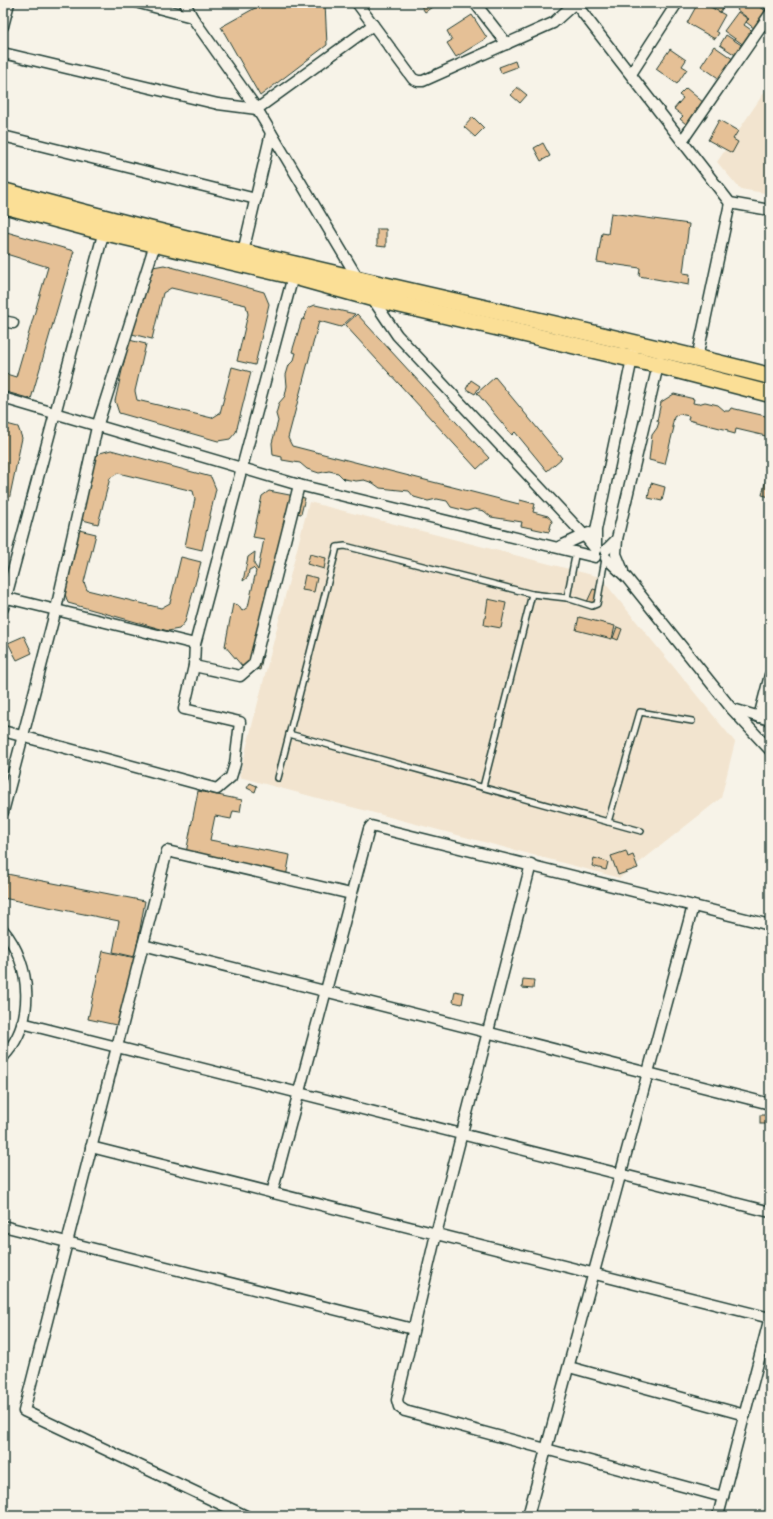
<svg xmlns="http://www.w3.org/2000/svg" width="773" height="1519" font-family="Dekko,sans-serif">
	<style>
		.built { fill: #f2e4cf }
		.building { fill: #e5c096; stroke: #1f3d34 }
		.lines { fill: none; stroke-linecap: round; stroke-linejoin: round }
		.service-casing { stroke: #1f3d34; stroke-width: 8 }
		.minor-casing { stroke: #1f3d34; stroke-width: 13 }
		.primary-casing { stroke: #1f3d34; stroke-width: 19 }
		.service { stroke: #f7f3e8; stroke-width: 5 }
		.minor { stroke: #f7f3e8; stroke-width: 10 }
		.primary { stroke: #fbdf96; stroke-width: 16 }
	</style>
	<rect width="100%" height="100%" fill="#f7f3e8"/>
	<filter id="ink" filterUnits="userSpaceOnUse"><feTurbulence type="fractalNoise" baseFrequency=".025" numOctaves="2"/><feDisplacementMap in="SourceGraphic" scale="8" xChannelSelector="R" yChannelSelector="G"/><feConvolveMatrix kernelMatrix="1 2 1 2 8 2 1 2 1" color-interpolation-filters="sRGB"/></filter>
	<g filter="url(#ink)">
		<g class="built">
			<polygon points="770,84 770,194 740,189 717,162"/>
			<polygon points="309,502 600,577 735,742 721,798 620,878 239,777"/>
		</g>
		<g class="building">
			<polygon points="264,3 325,3 327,45 260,96 221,27"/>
			<polygon points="419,3 438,3 425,12"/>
			<polygon points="698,3 703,3 725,15 716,31 719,33 715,39 687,23"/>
			<polygon points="707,3 726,3 720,12"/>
			<polygon points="742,3 755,3 767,12 755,29 746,22 749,19 737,10"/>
			<polygon points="756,3 770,3 770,12"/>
			<polygon points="738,12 748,19 744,25 757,34 748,48 724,31"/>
			<polygon points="472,15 487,38 456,57 447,43 452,40 447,31"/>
			<polygon points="726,35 746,48 740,58 720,45"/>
			<polygon points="714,46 737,62 724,82 701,66"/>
			<polygon points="670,49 686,60 682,66 687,69 677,84 656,69"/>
			<polygon points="515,61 517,67 501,73 499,67"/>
			<polygon points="517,87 527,95 520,103 511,95"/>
			<polygon points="686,88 710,108 692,129 680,119 683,116 674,109 683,98 679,95"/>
			<polygon points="473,117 484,128 475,137 464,127"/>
			<polygon points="719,120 738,131 733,139 738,142 732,153 708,140"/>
			<polygon points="543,143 550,156 541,161 534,148"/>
			<polygon points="611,213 689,224 683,273 690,274 689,285 639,276 640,268 597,262 602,233 608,234"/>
			<polygon points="377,229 386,229 386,247 377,246"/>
			<polygon points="3,231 74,251 31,399 3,391 3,373 16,377 48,267 3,253"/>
			<polygon points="164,265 264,292 269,304 255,365 237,361 248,314 246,305 171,288 163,293 152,339 132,334 147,274 153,267"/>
			<polygon points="315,305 355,314 341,327 319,321 288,438 292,446 519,504 520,500 535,504 533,512 548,516 552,521 549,532 521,526 522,522 491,517 484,511 474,509 467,511 451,507 447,501 437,499 428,501 414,497 409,491 380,488 373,483 364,480 356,481 344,479 338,473 329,471 319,473 307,469 300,463 282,460 282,457 273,455 272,443 278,421 276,414 279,403 285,396 287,386 286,375 289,365 294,360 296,353 292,352 302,319 304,320 308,308"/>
			<polygon points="357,314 489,458 477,469 345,325"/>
			<polygon points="129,340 146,344 135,391 137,400 212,418 220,413 232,367 251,372 236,432 230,439 218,441 119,413 115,401"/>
			<polygon points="495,377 562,458 547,471 515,432 512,435 477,393"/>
			<polygon points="471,380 480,386 475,394 466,389"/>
			<polygon points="674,394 694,399 693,403 698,404 705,402 718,405 725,411 729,411 731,408 770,417 770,437 736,429 735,434 728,432 728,430 688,420 689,416 679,414 674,417 672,427 674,427 665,464 649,460 652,435 657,428 659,422 657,421 661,402"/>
			<polygon points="3,423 18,427 22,438 9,500 3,498"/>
			<polygon points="111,450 211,477 216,489 202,550 185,546 195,499 193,491 118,473 110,478 98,524 79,519 94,459 100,453"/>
			<polygon points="770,463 770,497 762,495"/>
			<polygon points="651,483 665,487 662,501 648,498"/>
			<polygon points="269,491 305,498 301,514 296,513 259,654 263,655 260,670 242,666 225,646 233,604 238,605 242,611 248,607 256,571 253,568 249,570 248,577 243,581 248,557 255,552 254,564 258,570 264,539 253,537 262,496"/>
			<polygon points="79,530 96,534 84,582 87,590 161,608 170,603 181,557 201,562 185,622 179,629 168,631 68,603 64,591"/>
			<polygon points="310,554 326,558 324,569 307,564"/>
			<polygon points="305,575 317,578 314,592 302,590"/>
			<polygon points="593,589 600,591 598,604 587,602"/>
			<polygon points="488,599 506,603 501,628 484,625"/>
			<polygon points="579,617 615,626 612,639 576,630"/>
			<polygon points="617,627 622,629 618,640 613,638"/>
			<polygon points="24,636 32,653 17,660 8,643"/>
			<polygon points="250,783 257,786 255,792 247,788"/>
			<polygon points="198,791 242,800 240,812 233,811 231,819 215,816 210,840 290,855 286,877 185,858"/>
			<polygon points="626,851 628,857 633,855 638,868 618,875 611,856"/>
			<polygon points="594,858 608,862 606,870 592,866"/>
			<polygon points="7,874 145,901 135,957 113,952 119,921 3,898"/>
			<polygon points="103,951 136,958 121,1026 88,1019"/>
			<polygon points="523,979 534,980 533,989 522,988"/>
			<polygon points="455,991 464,993 462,1004 453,1002"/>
			<rect x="760" y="1115" width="10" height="9"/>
		</g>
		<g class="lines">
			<g class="service-casing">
				<g id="service">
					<polyline points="567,598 576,551"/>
					<polyline points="289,734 641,831"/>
					<polyline points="278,778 337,547 345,546 532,594 567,598 592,606 597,604 605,559"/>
					<polyline points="483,787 532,594"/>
					<polyline points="608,822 640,712 692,721"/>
				</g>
			</g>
			<g class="minor-casing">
				<g id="minor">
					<polyline points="139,3 192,17"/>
					<polyline points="185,3 192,17 257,109 373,25"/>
					<polyline points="357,3 413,79 418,81 423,81 553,23 575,3 730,203 770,210"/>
					<polyline points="475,3 507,44"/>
					<polyline points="3,26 9,3"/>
					<polyline points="3,53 218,104 257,109 360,282"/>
					<polyline points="631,74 677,3"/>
					<polyline points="3,136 256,199"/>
					<polyline points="682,141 770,14"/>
					<polyline points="243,252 271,133"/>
					<polyline points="293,276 195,644 194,666 240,676 254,664 299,485"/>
					<polyline points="372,298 397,335 584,535 596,550"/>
					<polyline points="3,321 13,323"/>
					<polyline points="697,358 730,203"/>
					<polyline points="3,398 299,485 595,557"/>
					<polyline points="617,539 616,554 623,571"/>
					<polyline points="559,547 589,533"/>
					<polyline points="596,550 596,530 633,354"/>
					<polyline points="606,550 617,539 659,361"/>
					<polyline points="606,558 627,578 731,708 770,750"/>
					<polyline points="3,597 195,644"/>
					<polyline points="3,608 105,227"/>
					<polyline points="733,709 770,720"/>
					<polyline points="759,717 770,675"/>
					<polyline points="3,731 217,789 231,777 235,764 240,722 184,709 194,666"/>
					<polyline points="3,812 56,609 97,427 155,244 154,238"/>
					<polyline points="531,864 436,1234 397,1400 399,1407 405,1411 723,1497"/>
					<path d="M3 930C32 965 36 1022 3 1057"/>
					<polyline points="143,945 770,1104"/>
					<polyline points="22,1023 770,1212"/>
					<polyline points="91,1147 770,1318"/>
					<polyline points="272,1193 369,829 371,826 770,925"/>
					<polyline points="3,1226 413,1329"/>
					<polyline points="569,1367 745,1415"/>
					<polyline points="246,1516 24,1411 167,851 351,894"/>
					<polyline points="528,1516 693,906"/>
					<polyline points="718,1516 770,1317"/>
				</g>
			</g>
			<g class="primary-casing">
				<g id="primary">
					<path d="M3 191C257 261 515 312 770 376"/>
					<polyline points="3,205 104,232 293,276 372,298 658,365 770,394"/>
				</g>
			</g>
			<use href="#service" class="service"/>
			<use href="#minor" class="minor"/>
			<use href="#primary" class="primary"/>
		</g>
	</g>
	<rect width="773" height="1519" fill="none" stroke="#f7f3e8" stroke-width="16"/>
	<rect x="8" y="8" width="757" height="1503" fill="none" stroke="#1f3d34" stroke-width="1.5" filter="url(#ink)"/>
</svg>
